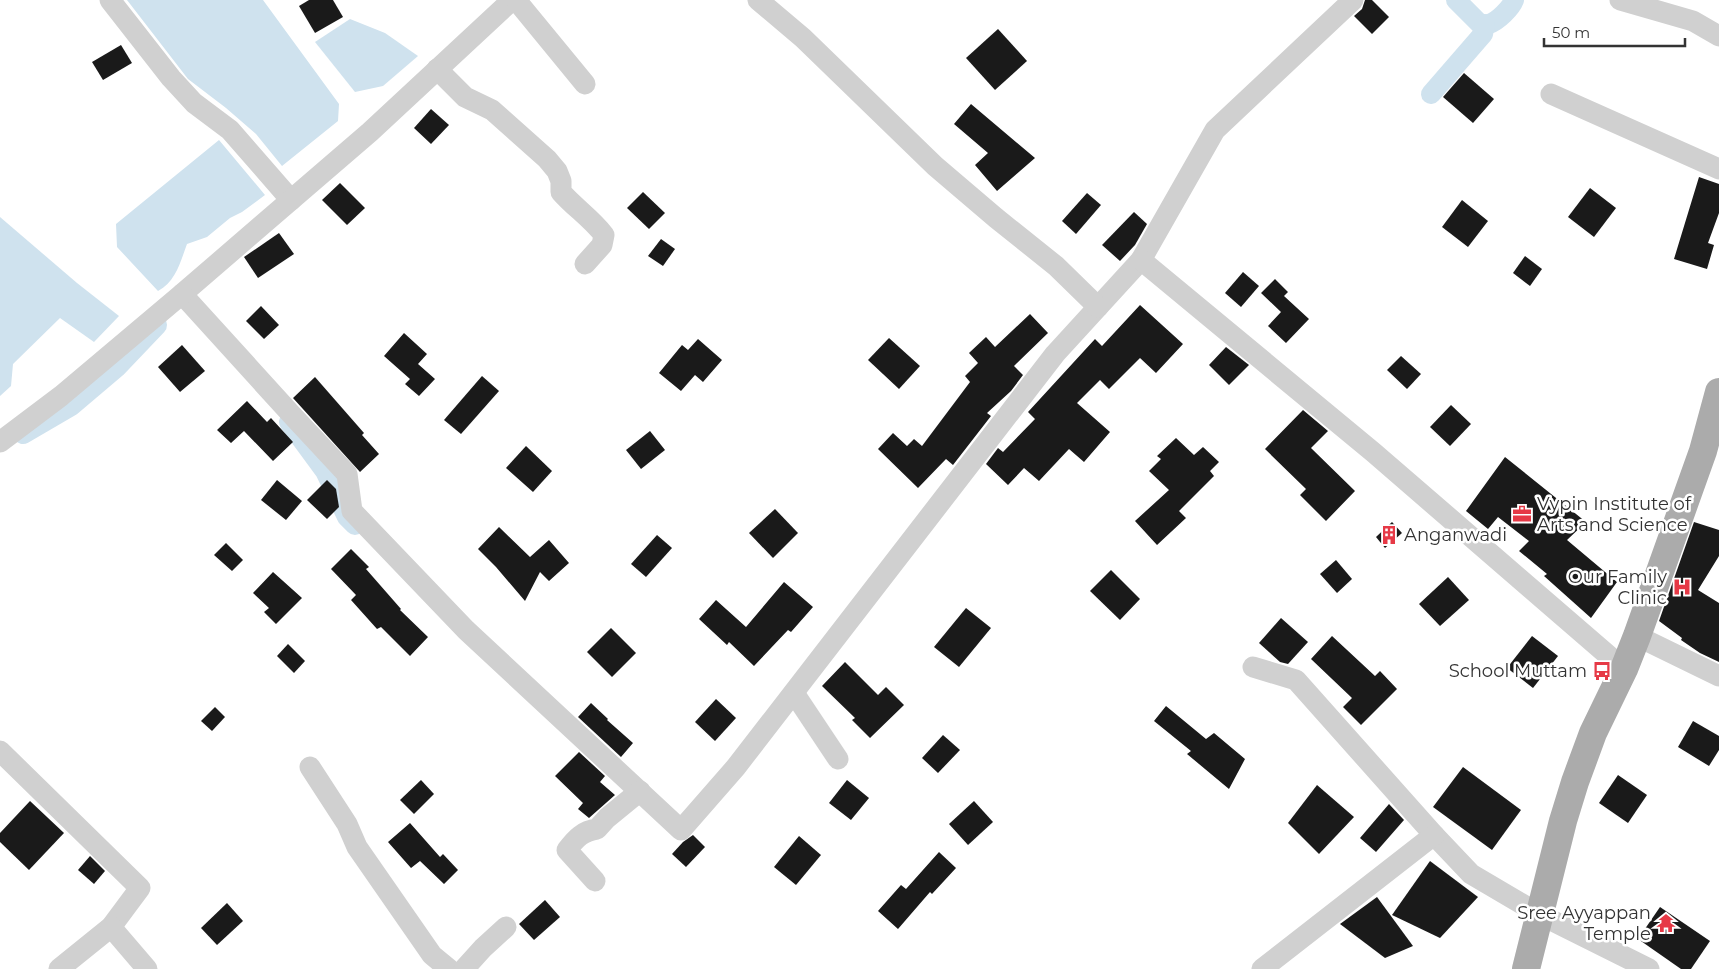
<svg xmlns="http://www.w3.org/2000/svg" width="1719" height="969" font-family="Montserrat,sans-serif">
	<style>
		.water { fill: #cfe2ee }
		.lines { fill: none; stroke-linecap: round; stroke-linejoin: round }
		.canal { stroke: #cfe2ee; stroke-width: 20 }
		.building { fill: #1a1a1a }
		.street { stroke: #d0d0d0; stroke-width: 21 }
		.primary { stroke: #ababab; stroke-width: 28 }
		.labels { text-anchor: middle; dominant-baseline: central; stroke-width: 5; stroke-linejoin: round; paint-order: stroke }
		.poi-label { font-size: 18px; fill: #333; stroke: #fff; text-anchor: end }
	</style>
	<rect width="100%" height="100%" fill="#fff"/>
	<g class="water">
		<polygon points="127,0 263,0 339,104 338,121 282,166 256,134 226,108 188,79"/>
		<polygon points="350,19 385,33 418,56 383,86 355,92 315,42"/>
		<path d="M219 140 265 195 242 212 230 218 207 237 187 244C180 263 176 281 158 291L117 247 116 224Z"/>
		<polygon points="0,217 77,283 119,316 94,342 60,318 13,364 11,386 0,396"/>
	</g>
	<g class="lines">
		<g class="canal">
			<path d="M1456 0 1480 24C1483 24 1486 25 1489 24 1498 21 1511 8 1514 0"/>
			<polyline points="1431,94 1483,34 1485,24"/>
			<polyline points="289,422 325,471 347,517 355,525"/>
			<polyline points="23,434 71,406 117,367 157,325"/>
		</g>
	</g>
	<g class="building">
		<polygon points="309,0 333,0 343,17 315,33 299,6"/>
		<polygon points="1365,0 1372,0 1389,17 1372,34 1354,16 1362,9"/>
		<polygon points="998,29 1027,61 995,90 966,58"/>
		<polygon points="121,45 132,63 103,80 92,62"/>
		<polygon points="1464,73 1494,99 1473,123 1443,97"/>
		<polygon points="971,104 1035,158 997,191 975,165 988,153 954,124"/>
		<polygon points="431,109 449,125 431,144 414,128"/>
		<polygon points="1699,177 1719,184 1719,213 1708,243 1714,245 1707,269 1674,259"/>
		<polygon points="340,183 365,208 347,225 322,200"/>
		<polygon points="1590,188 1616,208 1594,237 1568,217"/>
		<polygon points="643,192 665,213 649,229 627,208"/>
		<polygon points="1087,193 1101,205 1076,234 1062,221"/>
		<polygon points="1462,200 1488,221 1468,247 1442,227"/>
		<polygon points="1134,212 1147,224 1135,245 1120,261 1102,245"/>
		<polygon points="279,233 294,254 258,278 244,257"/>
		<polygon points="661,239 675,249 663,266 648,256"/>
		<polygon points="1525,256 1542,269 1530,286 1513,273"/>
		<polygon points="1243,272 1259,286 1241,307 1225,293"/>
		<polygon points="1275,279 1288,292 1284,296 1309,319 1286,343 1268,326 1281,312 1261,293"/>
		<polygon points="1140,305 1183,344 1156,373 1140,358 1109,389 1100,380 1077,403 1110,432 1084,462 1069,449 1039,481 1024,468 1008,485 986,464 998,448 1003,452 1035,419 1028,412 1095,339 1102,346"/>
		<polygon points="261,306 279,325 264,339 246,321"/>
		<polygon points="1030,314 1048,333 1014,366 1023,375 1011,391 987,413 991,416 953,465 946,459 918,488 878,449 893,433 907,446 914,439 922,446 970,382 965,376 978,363 969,353 986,337 995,347"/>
		<polygon points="404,333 427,354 418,364 435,379 419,396 405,384 410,379 384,356"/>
		<polygon points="889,338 920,366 899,389 868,360"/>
		<polygon points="698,339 722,360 703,382 695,375 681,391 659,373 682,345 688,350"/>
		<polygon points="182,345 205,371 180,392 158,367"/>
		<polygon points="1226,347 1249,365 1229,385 1209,365"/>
		<polygon points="1401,356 1421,374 1407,389 1387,370"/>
		<polygon points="482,376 499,391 461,434 444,420"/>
		<polygon points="315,377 364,433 362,435 379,454 360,472 293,398"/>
		<polygon points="247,401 267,422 271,418 293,442 273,461 244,431 231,443 217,430"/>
		<polygon points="1451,405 1471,424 1450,446 1430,427"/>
		<polygon points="1303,410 1328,431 1311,448 1355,491 1326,521 1300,495 1306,489 1265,449"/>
		<polygon points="650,431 665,450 641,469 626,450"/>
		<polygon points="1176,438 1194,455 1203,447 1219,462 1210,471 1214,476 1179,511 1186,518 1157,545 1135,521 1169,490 1149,471 1161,459 1157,456"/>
		<polygon points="526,446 552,471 533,492 506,468"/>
		<polygon points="1505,457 1586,522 1567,540 1617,582 1591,618 1544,576 1547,574 1519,551 1529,541 1498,517 1488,529 1466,511"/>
		<polygon points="277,480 302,501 286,520 261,500"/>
		<polygon points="327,480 336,489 339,507 327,519 307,500"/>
		<polygon points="775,509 798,533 773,558 749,533"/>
		<polygon points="1392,522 1402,533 1385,548 1376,537"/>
		<polygon points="1694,522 1719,530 1719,556 1698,590 1719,603 1719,662 1700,653 1681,640 1682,638 1659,621"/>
		<polygon points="499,527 530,557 549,540 569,563 549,581 540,572 525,601 496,567 478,549"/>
		<polygon points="657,535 672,548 646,577 631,564"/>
		<polygon points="226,543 243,560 232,571 214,555"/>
		<polygon points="351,549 369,567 366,569 401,609 400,610 428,637 410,656 381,627 377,629 351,600 356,595 331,569"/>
		<polygon points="1336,560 1352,579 1337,593 1320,574"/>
		<polygon points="1111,570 1140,599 1120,620 1090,591"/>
		<polygon points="273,572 302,598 276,624 264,612 269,608 253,593"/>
		<polygon points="1448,577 1469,600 1440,626 1419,604"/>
		<polygon points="784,582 813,607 791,632 788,630 754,666 729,642 727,645 699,619 716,600 746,627"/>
		<polygon points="966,608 991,628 959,667 934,647"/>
		<polygon points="1281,618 1308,642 1288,664 1280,662 1259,643"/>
		<polygon points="611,628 636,653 612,677 587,652"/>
		<polygon points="1332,636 1375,676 1380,671 1397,689 1361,725 1343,707 1352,698 1311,659"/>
		<polygon points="1532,636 1558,656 1533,688 1507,668"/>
		<polygon points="288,644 305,661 294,673 277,656"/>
		<polygon points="845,662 878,695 886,687 904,705 870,738 852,720 855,718 822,686"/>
		<polygon points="716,699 736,718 715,741 695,722"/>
		<polygon points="591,703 608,719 607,720 633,743 621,757 578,717"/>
		<polygon points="1166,706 1206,739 1214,733 1245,759 1229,789 1187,754 1191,751 1154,721"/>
		<polygon points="215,707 225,717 212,731 201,721"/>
		<polygon points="1693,721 1719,736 1719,750 1709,766 1678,747"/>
		<polygon points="943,735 960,750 938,773 922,758"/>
		<polygon points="579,752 605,776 600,782 615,795 589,818 578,809 583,803 555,776"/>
		<polygon points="1463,767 1521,810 1492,850 1433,807"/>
		<polygon points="1618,775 1647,795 1628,823 1599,803"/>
		<polygon points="421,780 434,794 414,814 400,800"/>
		<polygon points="847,780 869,798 851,820 829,803"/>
		<polygon points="1317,785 1354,817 1319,854 1288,823"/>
		<polygon points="30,801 64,833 29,870 0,842 0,833"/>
		<polygon points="974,801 993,822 968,845 949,824"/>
		<polygon points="1389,804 1404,820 1376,852 1360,838"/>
		<polygon points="410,823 440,857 443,854 458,870 444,884 420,861 411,868 388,842"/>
		<polygon points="693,835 705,847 686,867 672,854 683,842"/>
		<polygon points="799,836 821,855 796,885 774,867"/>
		<polygon points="939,852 956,868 932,894 930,892 898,929 878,911 901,885 906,889"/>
		<polygon points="90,856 105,871 94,884 78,870"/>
		<polygon points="1430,861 1478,897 1440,938 1392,915"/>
		<polygon points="1377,897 1413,946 1385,958 1340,924"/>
		<polygon points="545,900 560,917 534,940 519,924"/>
		<polygon points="227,903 243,921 217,945 201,928"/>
		<polygon points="1660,907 1710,941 1691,969 1681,969 1638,939"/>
	</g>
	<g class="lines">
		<g class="street">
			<polyline points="110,0 171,78 194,103 230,130 291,200"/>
			<polyline points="512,0 370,132 182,294 291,414 347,474 352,511 466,630 681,830 736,767 1055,354 1141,260 1215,130 1353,0"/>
			<polyline points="516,0 585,84"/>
			<polyline points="758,0 803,38 935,166 996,218 1056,266 1098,307"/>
			<polyline points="1620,0 1693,21 1719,36"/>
			<path d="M437 69 465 97 492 110 547 159 557 171 561 181V192C574 207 592 219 604 235L602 245 585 264"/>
			<polyline points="1551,94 1719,169"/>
			<polyline points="1141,260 1373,452 1624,669"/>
			<polyline points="0,442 61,396 182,294"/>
			<polyline points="1637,636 1719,676"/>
			<polyline points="1253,667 1296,680 1434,835 1471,874 1539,914 1649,969"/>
			<polyline points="794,693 838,759"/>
			<polyline points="0,751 140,888 111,927 59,969"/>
			<polyline points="310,767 347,824 357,847 432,955 449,969"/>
			<path d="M595 881 567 850C576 838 583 831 597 829L607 818 640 791"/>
			<polyline points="111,927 147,969"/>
			<polyline points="464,969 483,948 506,927"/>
			<polyline points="1262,969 1434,835"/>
		</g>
		<polyline class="primary" points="1526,969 1563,821 1575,782 1593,733 1624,669 1637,636 1703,451 1719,392"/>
	</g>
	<defs>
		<g id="office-bare" transform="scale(1.5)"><path d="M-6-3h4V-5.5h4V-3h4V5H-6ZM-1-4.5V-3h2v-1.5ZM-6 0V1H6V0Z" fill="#e63946" stroke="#fff" stroke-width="2.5" paint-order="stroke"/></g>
		<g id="building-bare" transform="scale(1.5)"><path d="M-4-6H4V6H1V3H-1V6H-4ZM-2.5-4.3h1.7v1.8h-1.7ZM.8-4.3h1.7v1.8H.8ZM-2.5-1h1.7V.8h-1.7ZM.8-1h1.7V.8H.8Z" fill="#e63946" stroke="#fff" stroke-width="2.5" paint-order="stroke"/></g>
		<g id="hospital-bare" transform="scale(1.5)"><path d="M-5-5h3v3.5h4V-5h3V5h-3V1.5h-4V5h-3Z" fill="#e63946" stroke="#fff" stroke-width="2.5" paint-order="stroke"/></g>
		<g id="bus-bare" transform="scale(1.5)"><path d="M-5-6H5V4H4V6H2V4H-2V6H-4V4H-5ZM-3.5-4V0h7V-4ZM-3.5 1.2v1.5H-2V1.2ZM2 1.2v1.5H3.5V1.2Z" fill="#e63946" stroke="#fff" stroke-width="2.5" paint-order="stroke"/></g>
		<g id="temple-bare" transform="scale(1.5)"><path d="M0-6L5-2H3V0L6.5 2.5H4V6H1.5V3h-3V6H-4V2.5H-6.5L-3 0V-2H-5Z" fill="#e63946" stroke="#fff" stroke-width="2.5" paint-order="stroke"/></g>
	</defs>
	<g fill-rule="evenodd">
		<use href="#office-bare" x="1522" y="514"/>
		<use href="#building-bare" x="1389" y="535"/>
		<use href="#hospital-bare" x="1682" y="587"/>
		<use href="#bus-bare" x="1602" y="671"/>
		<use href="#temple-bare" x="1666" y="923"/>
	</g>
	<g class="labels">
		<g class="poi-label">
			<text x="1537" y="504" text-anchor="start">Vypin Institute of<tspan x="1537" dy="21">Arts and Science</tspan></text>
			<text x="1404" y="535" text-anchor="start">Anganwadi</text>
			<text x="1667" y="577">Our Family<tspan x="1667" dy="21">Clinic</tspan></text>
			<text x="1587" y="671">School Muttam</text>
			<text x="1651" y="913">Sree Ayyappan<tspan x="1651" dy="21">Temple</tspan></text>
		</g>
	</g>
	<path d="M1544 38v8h141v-8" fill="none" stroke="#333333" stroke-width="2.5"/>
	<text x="1552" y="38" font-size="15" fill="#333333" stroke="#ffffff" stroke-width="4" paint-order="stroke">50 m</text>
</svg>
